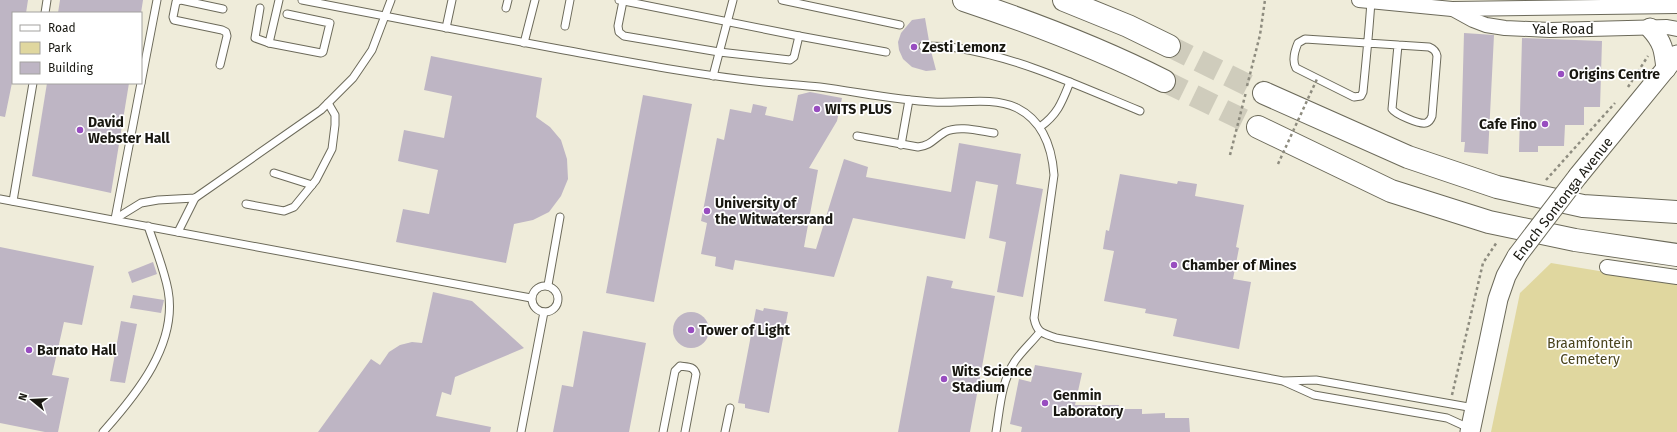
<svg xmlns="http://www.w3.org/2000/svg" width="1677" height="432" font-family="'Fira Sans',sans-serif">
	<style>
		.green { fill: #e0d79f }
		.building { fill: #beb5c4 }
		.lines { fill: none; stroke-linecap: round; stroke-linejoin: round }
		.highway-tunnel { stroke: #cfccbc; stroke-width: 22; stroke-dasharray: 22 11; stroke-linecap: butt }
		.lane-casing { stroke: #6c6a5a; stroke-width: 9 }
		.street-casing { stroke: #6c6a5a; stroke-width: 16 }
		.secondary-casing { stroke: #6c6a5a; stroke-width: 21 }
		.highway-casing { stroke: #6c6a5a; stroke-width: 24 }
		.path { stroke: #8e8c7f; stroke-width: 2.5; stroke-dasharray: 3 3; stroke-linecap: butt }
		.lane { stroke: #fff; stroke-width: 7 }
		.street { stroke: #fff; stroke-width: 14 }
		.secondary { stroke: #fff; stroke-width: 19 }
		.highway { stroke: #fff; stroke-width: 22 }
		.secondary-bridge-casing { stroke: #6c6a5a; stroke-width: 21; stroke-linecap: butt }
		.path-bridge { stroke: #8e8c7f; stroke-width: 2.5; stroke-dasharray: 3 3; stroke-linecap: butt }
		.secondary-bridge { stroke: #fff; stroke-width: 19 }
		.poi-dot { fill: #984dc0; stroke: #fff; stroke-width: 1.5 }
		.labels { text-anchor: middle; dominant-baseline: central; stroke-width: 3.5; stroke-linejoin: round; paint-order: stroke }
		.street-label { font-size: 14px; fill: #181710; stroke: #fff }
		.poi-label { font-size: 14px; font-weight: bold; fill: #181710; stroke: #fff; text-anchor: start }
		.park-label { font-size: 14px; fill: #4a441e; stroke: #fff }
	</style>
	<rect width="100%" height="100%" fill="#efecda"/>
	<polygon class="green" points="1551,263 1677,284 1677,432 1491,432 1520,293"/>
	<g class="building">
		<polygon points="0,0 28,0 26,13 13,13 13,78 5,117 0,116"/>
		<polygon points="60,0 143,0 141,13 58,13"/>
		<polygon points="925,18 929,41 921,42 918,46 921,50 931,51 936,70 926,71 912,67 903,59 899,50 898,42 901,33 912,20"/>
		<polygon points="1464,33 1494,35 1488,154 1464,152 1465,142 1461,142"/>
		<polygon points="1522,38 1602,41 1600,107 1584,107 1584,125 1565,125 1564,146 1538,146 1538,152 1519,152"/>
		<polygon points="431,56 542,78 536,117 550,127 561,140 567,159 568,179 561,196 549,212 533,220 514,224 506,263 396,242 403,209 429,214 438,170 398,161 404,130 444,138 452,96 424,90"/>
		<polygon points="47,83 129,83 111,193 32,176"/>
		<polygon points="810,92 842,98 837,121 809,168 818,170 804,247 816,249 844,159 868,167 866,177 951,192 959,143 1021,154 1016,184 1043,189 1023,297 997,292 1006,242 989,238 998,185 976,181 965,239 853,218 834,277 735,260 733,270 715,266 716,257 701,254 707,223 701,221 717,138 724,140 730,109 751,113 753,104 767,107 765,115 793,121 798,95"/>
		<polygon points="643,95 692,104 654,302 606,293"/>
		<polygon points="1120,174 1177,184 1178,181 1197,184 1195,196 1244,205 1236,247 1239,248 1233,279 1251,282 1239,349 1173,336 1177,319 1145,313 1146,309 1104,301 1114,251 1103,249 1106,230 1109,231"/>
		<polygon points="0,247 94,266 82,325 64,322 52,375 69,378 58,432 45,432 0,423"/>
		<polygon points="153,262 157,274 132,283 128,272"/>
		<polygon points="927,276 953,281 951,288 995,296 970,432 898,432"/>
		<polygon points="433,292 472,301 524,348 455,377 451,395 442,392 436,416 491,427 490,432 318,432 371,359 380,365 389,352 400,345 412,342 422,343"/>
		<polygon points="133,295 164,300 161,313 130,308"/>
		<polygon points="764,308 788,312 769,413 745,408 745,404 738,403 756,309 763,311"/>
		<circle cx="691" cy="330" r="18"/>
		<polygon points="121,321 137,324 125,383 110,381"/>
		<polygon points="583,331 646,343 629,432 553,432 562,385 573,387"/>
		<polygon points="1035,365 1082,373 1075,405 1119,405 1118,409 1142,409 1142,414 1165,413 1165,418 1189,418 1190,432 1021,432 1022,427 1010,424 1019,379 1031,382"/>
	</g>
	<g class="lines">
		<g class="highway-tunnel">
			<polyline points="1169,46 1264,93"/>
			<polyline points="1164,81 1258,127"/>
		</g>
		<g class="lane-casing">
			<g id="lane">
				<polyline points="180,0 176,2 173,17 174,20 222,30 226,32 227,36 220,65"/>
				<polyline points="181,0 223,9"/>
				<path d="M302 0C389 17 477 34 564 50 630 62 697 75 764 82 783 84 802 85 820 87 858 92 895 100 933 102 960 104 991 96 1017 108 1043 121 1052 148 1054 175L1034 318C1037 333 1042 333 1056 338L1283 381 1316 380 1474 408"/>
				<polyline points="619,0 799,36 886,52"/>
				<polyline points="782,0 900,25"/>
				<polyline points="623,1 618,26 619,32 624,36 719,52 790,60 794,57 799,36"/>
				<path d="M1371 1C1369 32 1366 62 1363 92L1361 96 1354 97 1296 68C1292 61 1295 50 1298 43L1305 39 1429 47C1434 49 1436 51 1437 56L1432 116C1431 119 1429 122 1426 123 1420 125 1395 114 1392 109L1398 45"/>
				<polyline points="260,8 255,38 269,43 321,53 323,52 330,23 287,14"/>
				<polyline points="506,8 508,0"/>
				<polyline points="45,13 47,0"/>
				<polyline points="565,26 570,0"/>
				<polyline points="446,28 452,0"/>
				<polyline points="269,43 279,0"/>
				<polyline points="524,43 535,0"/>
				<path d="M923 46C934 46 946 46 957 48 1021 58 1081 87 1140 111"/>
				<polyline points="713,76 733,0"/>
				<polyline points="141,83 157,0"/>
				<path d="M1040 127C1058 114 1062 102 1070 82"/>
				<path d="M857 136 918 147C932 145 933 139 945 132 958 125 980 131 994 133"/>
				<polyline points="901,145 909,100"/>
				<polyline points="274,173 312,185"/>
				<polyline points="0,199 531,298"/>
				<polyline points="13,201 33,83"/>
				<polyline points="246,204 284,211 294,207 316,180 332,149 335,125 335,115 328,103"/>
				<polyline points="115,219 141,203 158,200 195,198 321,110 353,78 372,50 391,0"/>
				<polyline points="115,219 141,83"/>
				<polyline points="178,232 195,198"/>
				<polyline points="548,285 560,217"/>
				<circle cx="545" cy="299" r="13"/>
				<polyline points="1285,382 1314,395 1447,418 1469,428"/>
				<path d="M103 432C137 394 178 344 168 290 164 269 155 247 148 226"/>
				<polyline points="521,432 544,312"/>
				<path d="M663 432 675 371 680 366C687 367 694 366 696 374L685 432"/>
				<polyline points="725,432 730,408"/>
				<path d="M996 432C1000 408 1001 382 1015 361 1022 351 1032 342 1040 332"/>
			</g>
		</g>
		<g class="street-casing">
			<g id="street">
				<polyline points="1359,0 1452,9 1677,6"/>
				<polyline points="1453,9 1473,20 1486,25 1505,28 1550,30 1667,27 1677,29"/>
				<polyline points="1607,267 1677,277"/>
			</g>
		</g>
		<g class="secondary-casing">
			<g id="secondary">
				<path d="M1650 28C1663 42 1664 50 1666 69"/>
				<polyline points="1578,176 1677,55"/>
				<polyline points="1470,432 1498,299 1506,276 1517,256"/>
			</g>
		</g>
		<g class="highway-casing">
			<g id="highway">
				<path d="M964 0C1033 23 1099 48 1164 81"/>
				<polyline points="1064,0 1128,26 1169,46"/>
				<polyline points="1264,93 1408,157 1497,187 1583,206 1677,212"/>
				<polyline points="1258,127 1391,191 1489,222 1575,240 1677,255"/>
			</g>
		</g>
		<g class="path">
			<polyline points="1247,86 1260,35 1265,0"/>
			<polyline points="1628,87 1648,56"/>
			<polyline points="1230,155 1246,92"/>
			<polyline points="1546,180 1615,103"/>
			<polyline points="1452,395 1483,263 1497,242"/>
		</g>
		<use href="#lane" class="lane"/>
		<use href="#street" class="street"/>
		<use href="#secondary" class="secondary"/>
		<use href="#highway" class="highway"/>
		<g class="secondary-bridge-casing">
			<polyline id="secondary-bridge" points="1517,256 1578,176"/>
		</g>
		<polyline class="path-bridge" points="1278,164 1317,79"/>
		<use href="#secondary-bridge" class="secondary-bridge"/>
	</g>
	<g class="poi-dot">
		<circle cx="914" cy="47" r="4"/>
		<circle cx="1561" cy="74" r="4"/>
		<circle cx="817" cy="109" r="4"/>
		<circle cx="1545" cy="124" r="4"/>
		<circle cx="80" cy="130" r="4"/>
		<circle cx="707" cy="211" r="4"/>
		<circle cx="1174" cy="265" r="4"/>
		<circle cx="691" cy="330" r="4"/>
		<circle cx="29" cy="350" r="4"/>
		<circle cx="944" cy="379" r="4"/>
		<circle cx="1045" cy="403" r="4"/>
	</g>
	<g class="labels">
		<g class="street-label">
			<text x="1563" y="29">Yale Road</text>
			<text transform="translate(1563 199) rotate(-52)">Enoch Sontonga Avenue</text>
		</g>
		<g class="poi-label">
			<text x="922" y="47">Zesti Lemonz</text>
			<text x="1569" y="74">Origins Centre</text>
			<text x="825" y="109">WITS PLUS</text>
			<text x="88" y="122">David<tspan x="88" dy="16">Webster Hall</tspan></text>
			<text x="1537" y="124" text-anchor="end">Cafe Fino</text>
			<text x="715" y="203">University of<tspan x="715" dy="16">the Witwatersrand</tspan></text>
			<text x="1182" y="265">Chamber of Mines</text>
			<text x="699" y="330">Tower of Light</text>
			<text x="37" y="350">Barnato Hall</text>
			<text x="952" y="371">Wits Science<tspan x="952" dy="16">Stadium</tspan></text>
			<text x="1053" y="395">Genmin<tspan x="1053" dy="16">Laboratory</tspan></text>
		</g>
		<g class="park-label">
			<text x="1590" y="343">Braamfontein<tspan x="1590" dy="16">Cemetery</tspan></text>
		</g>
	</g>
	<rect x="12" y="12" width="130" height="72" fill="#ffffff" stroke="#a3a29f"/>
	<rect x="20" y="25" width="20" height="6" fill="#ffffff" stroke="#a3a29f"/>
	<text x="48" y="32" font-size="12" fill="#181710">Road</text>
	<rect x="20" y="42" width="20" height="12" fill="#e0d79f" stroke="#a3a29f"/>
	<text x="48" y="52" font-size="12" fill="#181710">Park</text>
	<rect x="20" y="62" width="20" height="12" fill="#beb5c4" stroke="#a3a29f"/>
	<text x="48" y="72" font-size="12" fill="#181710">Building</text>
	<g transform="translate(32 400) rotate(288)" stroke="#ffffff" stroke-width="3" paint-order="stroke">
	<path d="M0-3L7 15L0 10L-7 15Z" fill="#181710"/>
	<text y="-6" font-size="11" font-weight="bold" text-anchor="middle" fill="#181710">N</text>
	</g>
</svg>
